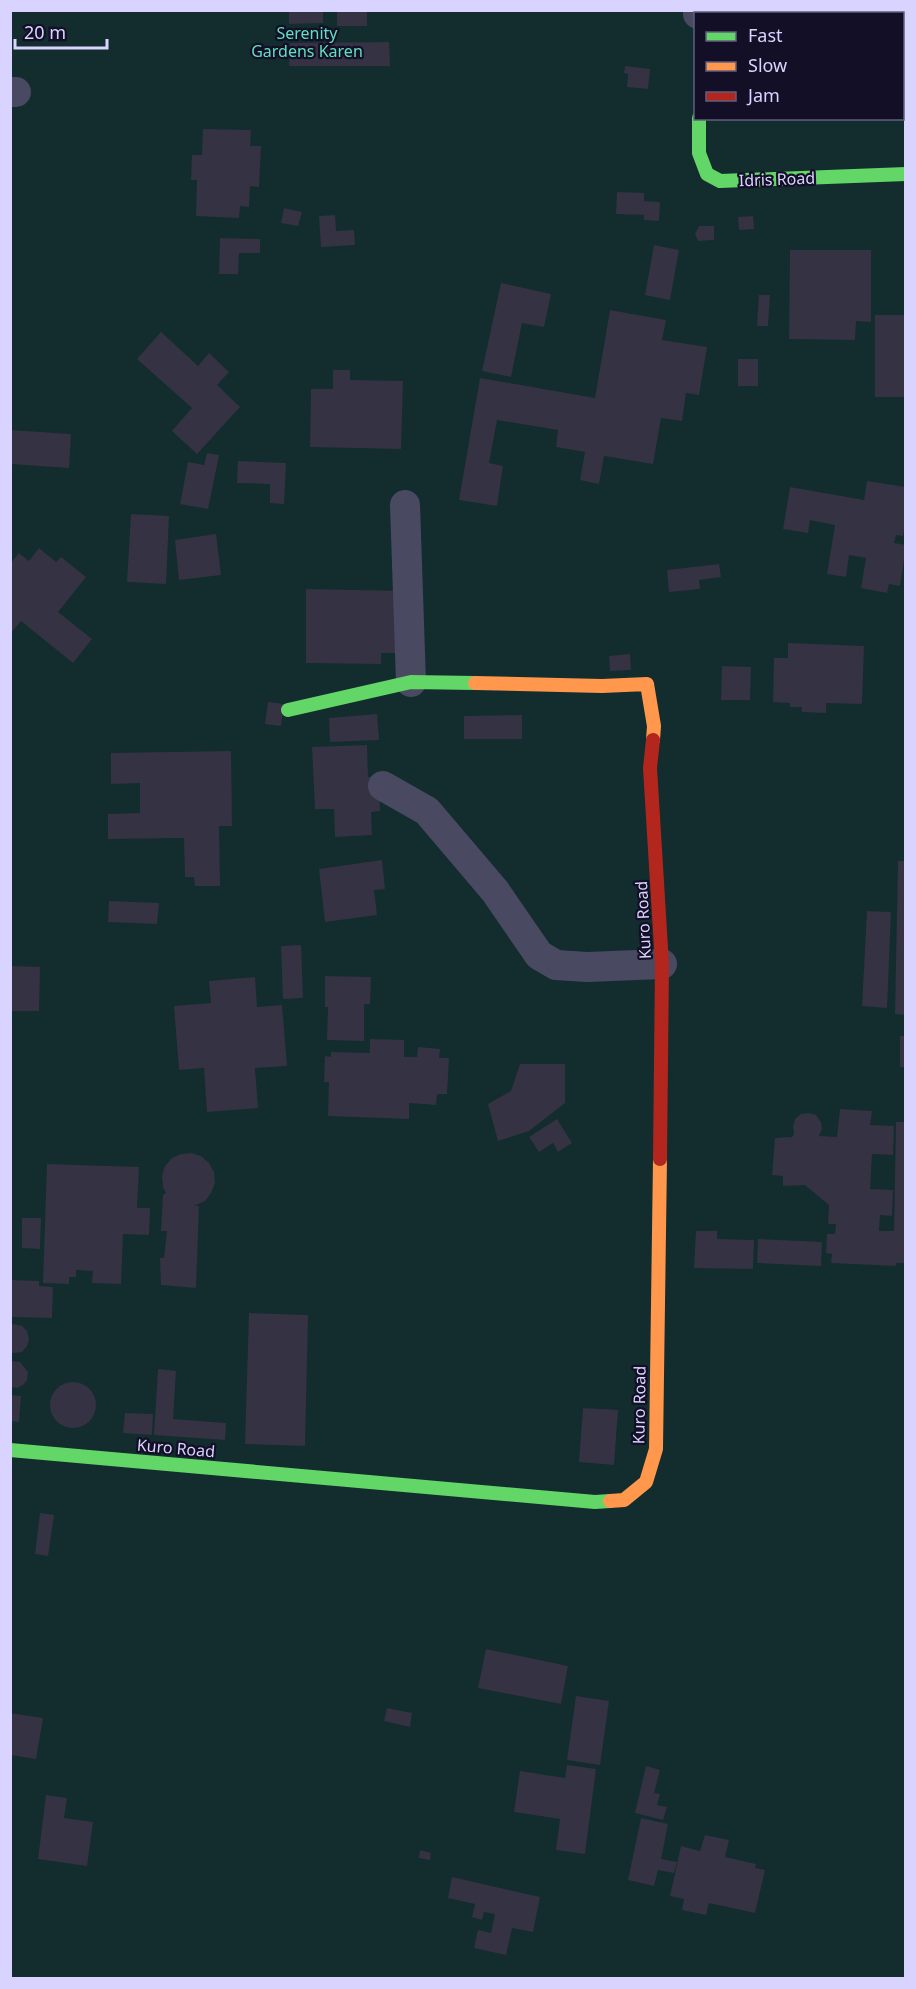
<svg xmlns="http://www.w3.org/2000/svg" width="916" height="1989" font-family="'Noto Sans',sans-serif">
	<style>
		.green { fill: #132c2d; fill-rule: evenodd }
		.building { fill: #343243 }
		.lines { fill: none; stroke-linecap: round; stroke-linejoin: round }
		.street { stroke: #4a4962; stroke-width: 30 }
		.fast { stroke: #63d668; stroke-width: 14 }
		.slow { stroke: #ff974d; stroke-width: 14 }
		.jam { stroke: #b3261e; stroke-width: 14 }
		.labels { text-anchor: middle; dominant-baseline: central; stroke-width: 4.5; stroke-linejoin: round; paint-order: stroke }
		.park-label { font-size: 16px; fill: #5fe0c0; stroke: #130f26 }
		.street-label { font-size: 16px; fill: #d9d4ff; stroke: #130f26 }
	</style>
	<rect width="100%" height="100%" fill="#161421"/>
	<path class="green" d="M11 11H905V1978H11ZM696 14H902V118H696Z"/>
	<g class="building">
		<polygon points="289,10 323,10 323,23 289,24"/>
		<rect x="337" y="10" width="30" height="16"/>
		<polygon points="389,42 390,66 289,66 290,43"/>
		<polygon points="625,66 650,69 648,89 627,87 628,74 624,73"/>
		<polygon points="203,129 251,130 250,146 261,146 259,187 250,186 249,207 240,206 239,218 196,216 197,180 191,180 192,155 202,155"/>
		<polygon points="617,192 644,193 644,201 660,202 659,221 644,220 644,215 616,214"/>
		<polygon points="284,208 302,212 298,226 281,223"/>
		<polygon points="335,215 336,231 354,230 355,245 321,247 319,216"/>
		<polygon points="753,216 754,229 739,230 738,217"/>
		<polygon points="699,226 714,226 714,240 698,241 695,234"/>
		<polygon points="220,238 260,239 260,253 239,253 238,274 219,274"/>
		<polygon points="654,245 679,250 670,300 645,295"/>
		<polygon points="790,250 871,250 871,322 856,321 855,340 789,339"/>
		<polygon points="501,283 551,294 544,327 522,323 511,377 482,371"/>
		<polygon points="759,295 770,295 768,326 757,326"/>
		<polygon points="610,310 666,320 662,340 707,347 699,395 686,393 682,421 661,418 653,464 604,456 599,484 580,480 585,452 556,447 558,430 497,420 489,463 503,466 497,506 459,500 480,378 595,398"/>
		<rect x="875" y="315" width="31" height="82"/>
		<polygon points="161,332 198,366 209,353 229,372 217,385 240,407 197,454 172,431 192,408 137,359"/>
		<rect x="738" y="359" width="20" height="27"/>
		<polygon points="333,370 350,370 350,380 403,381 401,449 310,447 311,389 333,389"/>
		<polygon points="10,430 71,434 69,468 10,464"/>
		<polygon points="207,453 219,455 208,509 180,504 188,462 204,465"/>
		<polygon points="238,461 286,463 284,504 270,503 270,484 237,483"/>
		<polygon points="867,481 906,487 906,518 903,536 896,535 894,543 906,545 900,586 889,584 887,593 861,588 866,558 849,555 846,577 827,574 835,525 810,520 808,533 783,529 790,487 864,500"/>
		<polygon points="131,514 169,516 166,584 127,582"/>
		<polygon points="216,534 221,575 179,580 175,540"/>
		<polygon points="39,548 56,562 61,557 86,577 58,612 92,639 73,663 21,621 10,634 10,564 19,553 29,561"/>
		<polygon points="719,564 721,577 699,580 700,589 669,592 667,570"/>
		<polygon points="306,589 405,591 404,653 381,653 381,664 306,663"/>
		<polygon points="788,643 864,646 862,704 826,703 826,713 802,712 802,707 790,707 790,703 773,702 774,658 788,658"/>
		<polygon points="630,654 631,670 610,671 609,656"/>
		<polygon points="722,666 751,667 750,700 721,700"/>
		<polygon points="268,702 284,704 281,726 265,724"/>
		<polygon points="377,714 379,740 330,742 329,718"/>
		<polygon points="522,715 522,739 464,739 464,716"/>
		<polygon points="367,745 368,777 379,777 380,811 371,812 372,835 335,837 334,809 315,809 312,747"/>
		<polygon points="231,751 232,826 219,826 220,886 195,886 194,877 185,877 184,838 108,839 108,814 140,813 140,783 111,784 111,753"/>
		<polygon points="382,860 385,889 374,890 377,915 325,922 319,869"/>
		<polygon points="898,861 906,861 906,1015 895,1014"/>
		<polygon points="109,901 159,903 157,924 108,922"/>
		<polygon points="867,911 891,912 887,1008 862,1006"/>
		<polygon points="301,945 303,998 283,999 281,946"/>
		<polygon points="12,966 40,967 39,1011 12,1011"/>
		<polygon points="325,976 371,977 370,1004 364,1004 364,1041 327,1040 328,1007 325,1007"/>
		<polygon points="255,977 257,1007 282,1005 287,1066 255,1068 258,1108 207,1112 204,1068 179,1070 174,1006 211,1003 209,981"/>
		<rect x="900" y="1036" width="6" height="31"/>
		<polygon points="370,1039 404,1040 404,1057 417,1057 418,1047 440,1049 439,1058 449,1058 447,1094 437,1094 436,1105 409,1103 409,1119 328,1116 329,1082 324,1082 325,1056 331,1057 331,1052 370,1053"/>
		<polygon points="520,1064 565,1064 565,1103 529,1131 498,1141 488,1104 511,1091"/>
		<polygon points="840,1109 872,1111 870,1125 894,1126 893,1155 872,1154 870,1189 893,1190 892,1216 880,1215 879,1231 894,1231 896,1122 906,1122 906,1263 896,1263 896,1266 831,1263 832,1254 826,1253 827,1234 835,1234 836,1224 828,1224 829,1205 805,1185 783,1186 783,1176 772,1175 775,1138 792,1137 794,1134 793,1126 795,1119 801,1114 809,1113 816,1115 821,1122 822,1129 819,1136 837,1137"/>
		<polygon points="557,1119 572,1143 558,1152 553,1143 539,1152 529,1137"/>
		<polygon points="191,1153 201,1156 209,1163 214,1172 215,1183 211,1193 205,1201 194,1206 199,1206 196,1288 161,1285 160,1258 164,1258 167,1231 161,1231 163,1195 166,1193 163,1187 162,1176 165,1166 172,1158 181,1154"/>
		<polygon points="47,1164 139,1167 137,1208 150,1208 149,1235 123,1234 121,1284 92,1283 93,1271 76,1270 76,1277 69,1277 69,1284 43,1283"/>
		<polygon points="22,1218 41,1218 40,1249 22,1248"/>
		<polygon points="696,1231 717,1231 717,1239 754,1240 753,1269 694,1268"/>
		<polygon points="758,1239 822,1242 821,1266 757,1263"/>
		<polygon points="10,1280 39,1281 39,1286 53,1287 52,1318 10,1317"/>
		<polygon points="249,1313 308,1315 305,1446 245,1444"/>
		<polygon points="14,1324 22,1326 27,1331 29,1339 27,1346 22,1352 14,1353 10,1352 10,1325"/>
		<polygon points="13,1361 20,1362 28,1372 27,1380 23,1385 17,1388 10,1387 10,1362"/>
		<polygon points="158,1369 176,1371 173,1419 226,1423 225,1440 154,1435"/>
		<circle cx="73" cy="1405" r="23"/>
		<polygon points="10,1395 21,1396 19,1422 10,1421"/>
		<polygon points="583,1408 618,1410 614,1465 579,1462"/>
		<polygon points="125,1413 153,1414 152,1435 123,1433"/>
		<polygon points="40,1513 54,1515 48,1556 35,1554"/>
		<polygon points="486,1649 568,1666 561,1704 478,1688"/>
		<polygon points="576,1696 609,1701 600,1765 567,1760"/>
		<polygon points="387,1708 412,1713 410,1727 384,1721"/>
		<polygon points="10,1713 43,1718 36,1759 10,1755"/>
		<polygon points="567,1765 596,1769 585,1854 556,1850 560,1819 514,1812 520,1771 565,1778"/>
		<polygon points="646,1766 660,1770 654,1793 660,1794 657,1805 667,1807 663,1820 635,1813"/>
		<polygon points="46,1795 67,1798 64,1818 93,1822 87,1866 38,1859"/>
		<polygon points="641,1818 668,1824 661,1859 677,1862 674,1873 658,1870 654,1886 628,1880"/>
		<polygon points="705,1835 729,1840 725,1857 756,1864 755,1868 765,1870 755,1913 709,1903 706,1915 682,1910 684,1899 670,1896 681,1846 700,1851"/>
		<polygon points="420,1850 431,1853 430,1860 419,1858"/>
		<polygon points="452,1877 540,1897 533,1932 512,1928 506,1955 474,1948 478,1930 491,1933 495,1914 484,1912 482,1920 472,1917 475,1904 448,1898"/>
	</g>
	<g class="lines">
		<g class="street">
			<polyline points="698,10 698,14"/>
			<polyline points="10,92 16,92"/>
			<polyline points="405,505 411,682"/>
			<polyline points="383,786 427,811 495,891 539,955 556,965 587,967 662,964"/>
		</g>
		<g class="fast">
			<polyline points="699,118 699,153 707,174 720,181 906,174"/>
			<polyline points="288,710 411,682 475,683"/>
			<polyline points="10,1450 595,1502 610,1501"/>
		</g>
		<g class="slow">
			<polyline points="475,683 602,686 647,684 654,726 653,740"/>
			<polyline points="610,1501 624,1500 646,1482 656,1449 660,1159"/>
		</g>
		<polyline class="jam" points="653,740 650,768 662,964 660,1159"/>
	</g>
	<g class="labels">
		<g class="park-label">
			<text x="307" y="33">Serenity<tspan x="307" dy="18">Gardens Karen</tspan></text>
		</g>
		<g class="street-label">
			<text transform="translate(777 179) rotate(-2)">Idris Road</text>
			<text transform="translate(643 920) rotate(-93)">Kuro Road</text>
			<text transform="translate(639 1405) rotate(-89)">Kuro Road</text>
			<text transform="translate(176 1448) rotate(5)">Kuro Road</text>
		</g>
	</g>
	<rect width="916" height="1989" fill="none" stroke="#d9d4ff" stroke-width="24"/>
	<rect x="694" y="12" width="210" height="108" fill="#130f26" stroke="#625e7d" stroke-width="1.5"/>
	<rect x="706" y="32" width="30" height="9" fill="#63d668" stroke="#625e7d" stroke-width="1.5"/>
	<text x="748" y="42" font-size="18" fill="#d9d4ff">Fast</text>
	<rect x="706" y="62" width="30" height="9" fill="#ff974d" stroke="#625e7d" stroke-width="1.5"/>
	<text x="748" y="72" font-size="18" fill="#d9d4ff">Slow</text>
	<rect x="706" y="92" width="30" height="9" fill="#b3261e" stroke="#625e7d" stroke-width="1.5"/>
	<text x="748" y="102" font-size="18" fill="#d9d4ff">Jam</text>
	<path d="M15 39v9h92v-9" fill="none" stroke="#d9d4ff" stroke-width="3"/>
	<text x="24" y="39" font-size="18" fill="#d9d4ff" stroke="#130f26" stroke-width="4.5" paint-order="stroke">20 m</text>
</svg>
